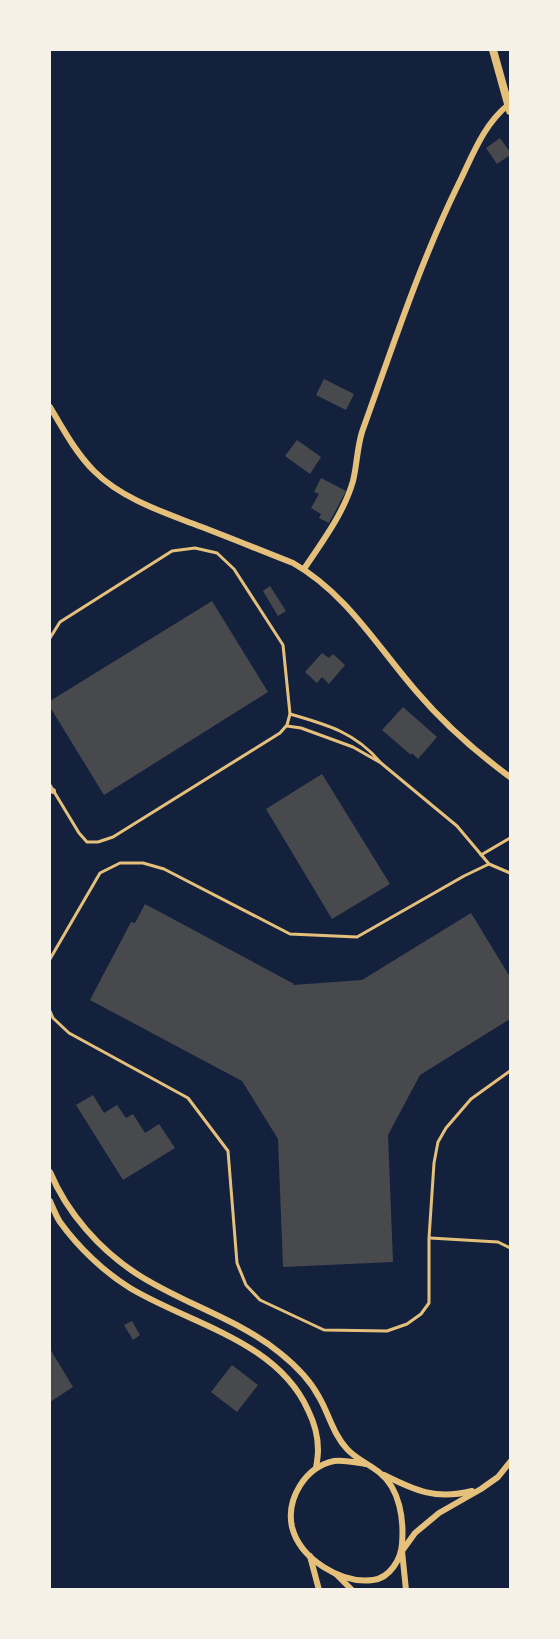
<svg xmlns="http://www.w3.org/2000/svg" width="560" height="1639" font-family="'PT Sans',sans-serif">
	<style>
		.building { fill: #48494c }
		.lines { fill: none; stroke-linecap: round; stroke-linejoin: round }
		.service { stroke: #e5c07b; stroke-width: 3 }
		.minor { stroke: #e5c07b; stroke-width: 6 }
		.tertiary { stroke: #e5c07b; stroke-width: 8 }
	</style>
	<rect width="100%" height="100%" fill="#14213d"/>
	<g class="building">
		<polygon points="500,138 510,152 510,155 497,164 486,148"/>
		<polygon points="324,379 354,394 346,410 316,395"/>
		<polygon points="297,440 321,457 310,474 285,456"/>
		<polygon points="321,478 346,491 329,523 319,518 321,514 311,508 319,494 314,492"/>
		<polygon points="270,586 286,611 278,616 263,591"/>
		<polygon points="212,601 268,692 104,795 50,707 50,701"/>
		<polygon points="322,653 329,658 333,654 345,665 329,684 322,677 317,683 305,672"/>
		<polygon points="403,707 437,737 418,759 412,753 411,755 382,730"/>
		<polygon points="322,774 390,884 332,919 266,809"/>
		<polygon points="145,904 294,984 293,985 362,980 471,913 510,977 510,1019 420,1075 388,1135 393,1262 283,1267 278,1139 242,1081 90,1000 131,922 135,923"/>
		<polygon points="93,1095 104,1113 117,1105 126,1118 133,1114 145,1133 159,1124 175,1148 123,1180 76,1105"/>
		<polygon points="132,1321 140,1335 133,1340 124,1325"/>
		<polygon points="50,1349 73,1387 50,1402"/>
		<polygon points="232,1365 258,1385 237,1412 211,1392"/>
	</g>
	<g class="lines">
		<g class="service">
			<polyline points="50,638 60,622 172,551 195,548 217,553 234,569 283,645 290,714 287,725 280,733 113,837 98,842 87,842 79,833 50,785"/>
			<path d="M290 714C325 724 355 732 380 762"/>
			<polyline points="287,726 301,728 353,747 381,763 457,826 489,864"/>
			<polyline points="481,855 510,838"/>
			<polyline points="50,959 100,873 120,863 143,863 164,869 290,934 357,937 464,876 489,864 510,873"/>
			<polyline points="50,1011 53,1018 69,1033 188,1098 228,1151 237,1263 246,1285 260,1300 324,1330 387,1331 407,1324 421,1314 429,1303 429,1238 434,1163 438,1142 446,1128 471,1099 510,1071"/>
			<polyline points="430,1238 498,1242 510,1248"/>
		</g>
		<g class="minor">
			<path d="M50 407C63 429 76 453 94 471 122 499 163 512 199 526 231 538 262 551 293 563 346 593 377 646 416 691 444 724 476 752 510 777"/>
			<path d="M304 569C322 542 344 513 353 481 357 465 357 448 362 432 392 349 419 265 458 185 472 157 483 125 508 105"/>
			<polyline points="50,790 53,791"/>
			<path d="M50 1172C67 1213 100 1250 137 1274 183 1304 237 1318 280 1353 295 1365 310 1380 319 1397 329 1414 333 1434 347 1449 356 1459 369 1464 380 1473 400 1489 404 1520 402 1544 401 1559 390 1578 373 1580 341 1584 300 1559 292 1527 286 1499 305 1467 334 1461 345 1460 354 1462 365 1464"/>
			<path d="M50 1201C53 1208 56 1216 60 1222 78 1247 104 1272 130 1288 190 1324 277 1341 308 1410 314 1422 318 1437 318 1450 318 1456 317 1462 316 1468"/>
			<path d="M384 1475C416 1491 436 1500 472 1491"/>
			<polyline points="310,1556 319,1590"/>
			<polyline points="337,1575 352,1590"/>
			<polyline points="406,1590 402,1551 415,1533 439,1513 481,1489 498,1477 510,1462"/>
		</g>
		<polyline class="tertiary" points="493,50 510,111"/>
	</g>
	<rect width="560" height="1639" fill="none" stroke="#f6f1e7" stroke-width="102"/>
</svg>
